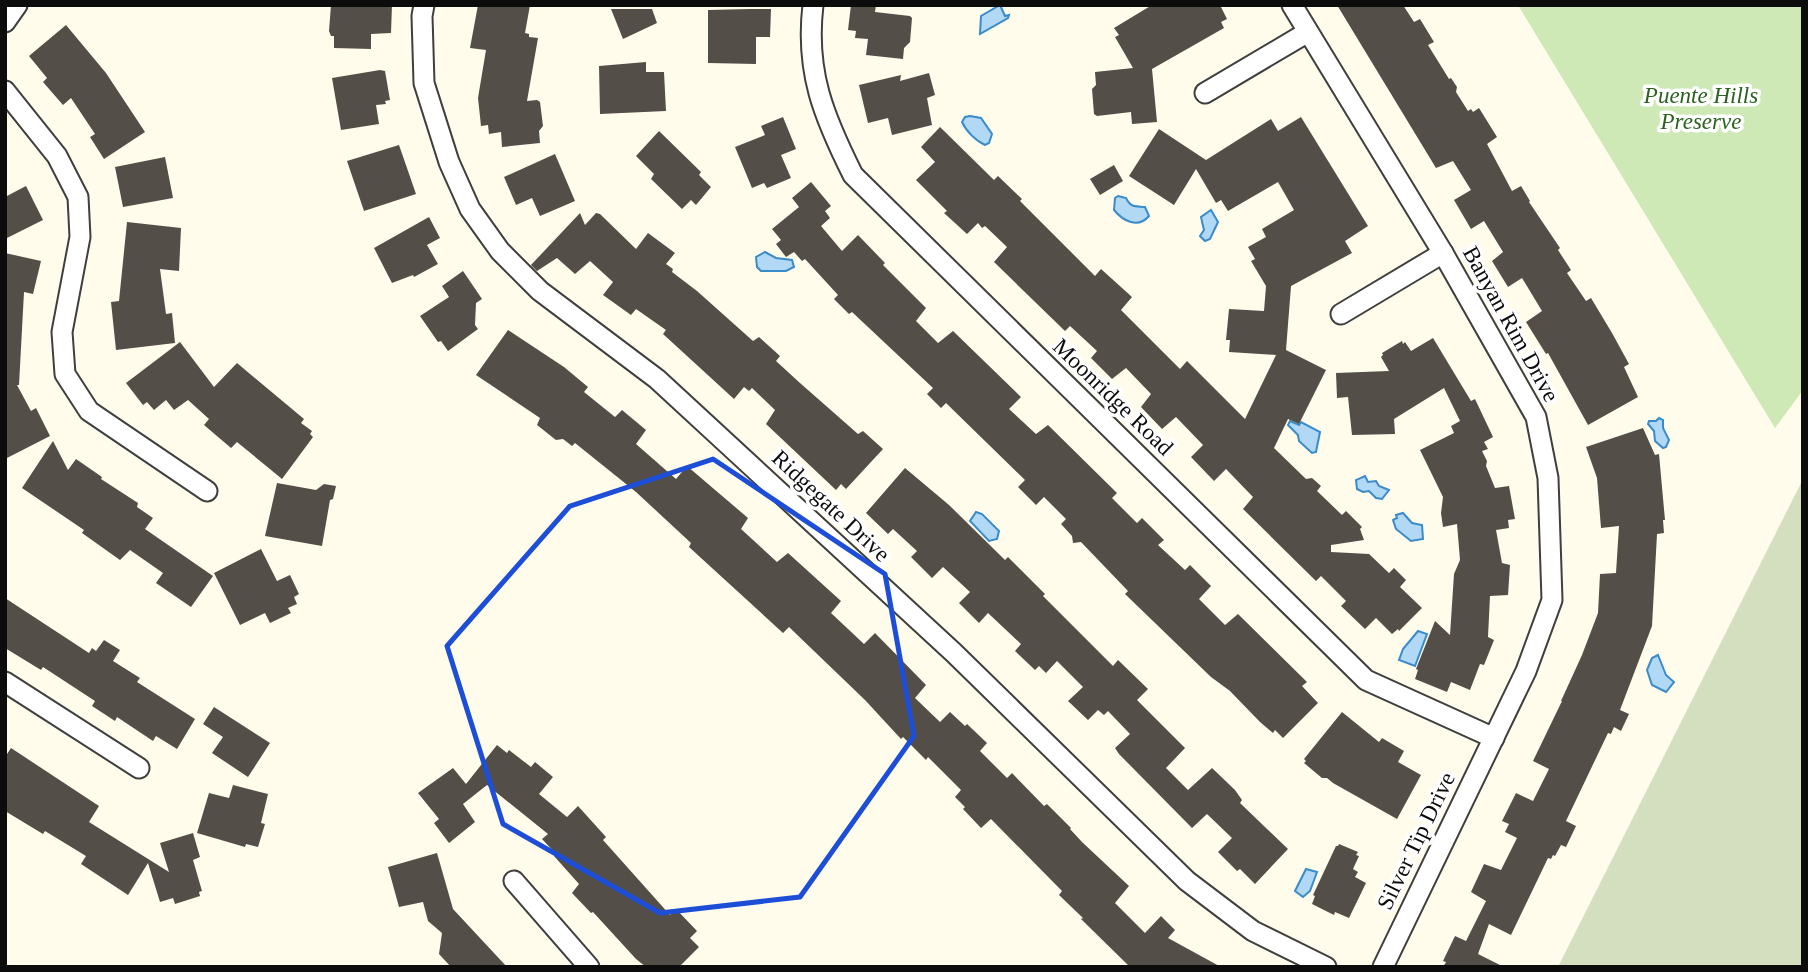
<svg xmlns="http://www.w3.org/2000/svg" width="1808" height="972" font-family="Georgia,serif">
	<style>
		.green { fill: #cee8b6 }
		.cemetery { fill: #d3dfbe }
		.water { fill: #b1d9f5; stroke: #398bca; stroke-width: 2 }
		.building { fill: #544e49 }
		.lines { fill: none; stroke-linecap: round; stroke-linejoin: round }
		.street-casing { stroke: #3f3f3f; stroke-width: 23 }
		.street { stroke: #fff; stroke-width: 19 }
		.marked { fill: none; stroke: #1d4ed8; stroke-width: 5; stroke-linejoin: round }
		.labels { text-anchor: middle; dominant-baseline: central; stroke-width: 7; stroke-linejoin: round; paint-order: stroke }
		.park-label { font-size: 23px; font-style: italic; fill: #2a621e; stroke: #fff }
		.street-label { font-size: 23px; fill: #0c0c0c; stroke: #fff }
	</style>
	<rect width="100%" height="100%" fill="#fffceb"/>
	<polygon class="green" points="1518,5 1803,5 1803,390 1775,428"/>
	<polygon class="cemetery" points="1803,479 1803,967 1558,967"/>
	<g class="water">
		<polygon points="1000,5 1005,16 1009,15 1008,18 980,34 981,16"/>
		<path d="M970 116 981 118 992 134 989 143 985 145C976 141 966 131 962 122L965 117Z"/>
		<path d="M1118 196 1126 198C1131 208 1135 206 1145 207L1149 216C1138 229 1123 221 1114 210L1115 198Z"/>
		<polygon points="1211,210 1218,222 1210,239 1205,241 1200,236 1204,230 1201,217"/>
		<polygon points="765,252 776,258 792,260 794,267 786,271 761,271 757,267 756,257"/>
		<polygon points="1659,418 1663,420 1663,428 1669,440 1666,447 1663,448 1655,441 1654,431 1648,424 1649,421 1656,421"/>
		<polygon points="1290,421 1299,425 1301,422 1320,432 1316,452 1312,453 1299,441 1298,435 1288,425"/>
		<polygon points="1365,476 1368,482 1376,481 1379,486 1389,490 1382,499 1376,498 1369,491 1363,492 1357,489 1356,480"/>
		<polygon points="976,512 982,514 999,531 997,539 989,541 970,521"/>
		<polygon points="1403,513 1412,523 1422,525 1423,539 1411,541 1396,529 1393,520 1397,518 1396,515"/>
		<polygon points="1418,631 1427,634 1415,666 1399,660 1403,649"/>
		<polygon points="1658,655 1666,675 1674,682 1666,692 1652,685 1647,670 1652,658"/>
		<polygon points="1306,869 1317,872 1310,891 1303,897 1295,891"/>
	</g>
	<g class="building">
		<polygon points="331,5 392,5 391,33 371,34 371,49 334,48 334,36 331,36 329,31"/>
		<polygon points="478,5 530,5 525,33 529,34 529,37 538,38 527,101 537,100 540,102 543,126 539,131 540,143 502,147 501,132 489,134 488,125 481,126 478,98 486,50 470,48"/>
		<polygon points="851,5 876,5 875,12 910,16 912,18 910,42 904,48 903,59 866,55 868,39 855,38 856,31 848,30"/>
		<polygon points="1152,5 1220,5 1227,19 1221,22 1224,28 1152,69 1157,122 1132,124 1131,112 1097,116 1094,114 1092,89 1096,85 1095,72 1133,68 1115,37 1119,35 1114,28"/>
		<polygon points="1337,5 1403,5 1414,22 1420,19 1434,42 1428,45 1449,79 1451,78 1457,87 1456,92 1468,111 1471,109 1473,112 1479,108 1497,137 1487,144 1512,191 1521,186 1530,201 1529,202 1560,248 1558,250 1571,270 1567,273 1586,301 1591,298 1612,333 1629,364 1624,367 1638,397 1588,425 1548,353 1546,354 1526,322 1542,311 1522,278 1508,287 1492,261 1503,252 1484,221 1471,229 1454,200 1471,190 1453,161 1436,168"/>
		<polygon points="611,9 652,9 657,23 623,39"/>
		<polygon points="750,9 771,9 770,37 756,37 756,64 708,63 708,10"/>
		<polygon points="66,25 106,73 145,132 104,159 90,137 95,134 71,98 63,105 43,82 47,78 29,56"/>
		<polygon points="646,62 646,72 664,72 666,111 600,114 599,66"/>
		<polygon points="380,70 385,71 390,100 385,101 386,104 376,105 379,124 341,130 332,78"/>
		<polygon points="929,73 935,95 927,98 932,125 892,135 888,118 868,123 859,85 901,75 900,81"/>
		<polygon points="783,117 796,149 781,155 791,178 767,188 764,183 752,188 735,147 765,135 761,126"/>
		<polygon points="1301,117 1368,226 1345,241 1352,253 1291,286 1286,350 1326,370 1299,424 1288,419 1274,448 1306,479 1312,478 1321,486 1317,491 1342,515 1346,511 1362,527 1360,529 1364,540 1331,545 1331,552 1369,554 1389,573 1394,568 1406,580 1400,587 1422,608 1399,631 1398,629 1392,634 1376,618 1365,629 1341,606 1346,601 1321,576 1316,581 1243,509 1253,497 1226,469 1214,481 1191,457 1203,445 1176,417 1162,429 1141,407 1151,394 1126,368 1112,379 1091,358 1097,351 1070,326 1065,331 994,262 1007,247 985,226 982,228 978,223 967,234 944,213 947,211 916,180 935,162 921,147 940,127 994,180 998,176 1022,199 1020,201 1095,276 1101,269 1132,297 1121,310 1180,369 1187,361 1245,419 1276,355 1229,352 1230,340 1226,340 1229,309 1264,311 1266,286 1251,261 1255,259 1248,247 1266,237 1262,229 1294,210 1278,182 1228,211 1221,200 1216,203 1196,169 1174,205 1129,176 1159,129 1206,160 1271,119 1278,131"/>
		<polygon points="659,131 701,172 699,175 711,187 696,205 691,200 682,209 651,179 654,174 636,156"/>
		<polygon points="399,145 416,194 364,211 347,161"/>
		<polygon points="555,154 575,201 540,216 532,198 516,205 504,177"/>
		<polygon points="165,157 173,198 123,207 115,167"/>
		<polygon points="1114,165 1123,181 1100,195 1090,179"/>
		<polygon points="811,182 831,206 825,211 830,218 821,226 842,251 858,235 885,263 883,265 926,308 916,321 938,343 953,331 1021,397 1009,409 1036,434 1048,425 1117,493 1112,498 1137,523 1142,518 1164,540 1158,545 1185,570 1190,565 1211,586 1199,599 1225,625 1238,614 1307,682 1302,686 1318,703 1283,738 1275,730 1273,733 1260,722 1230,691 1211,677 1125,594 1128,591 1081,542 1073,543 1072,536 1061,524 1066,519 1044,497 1036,505 1018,487 1025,480 946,403 941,408 927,394 933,388 852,312 849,314 834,299 838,295 805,259 802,261 794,252 786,257 776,244 781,240 772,229 799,207 792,198"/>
		<polygon points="26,186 43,220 5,239 5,197"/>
		<polygon points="580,213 585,225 596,213 600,214 636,249 648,233 675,253 666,264 673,269 672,272 697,291 753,341 759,337 780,356 776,361 800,383 858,434 863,431 883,449 846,489 841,484 836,490 766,424 775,410 752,388 749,391 744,387 734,399 663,334 666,330 636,309 631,315 603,295 613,282 590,261 575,274 557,258 537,271 531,265"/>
		<polygon points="429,217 440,238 427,245 438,264 414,277 413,275 392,283 374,248"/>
		<polygon points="127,222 181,228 179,271 160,269 166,314 172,313 175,343 116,350 111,302 119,301"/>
		<polygon points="5,253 41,261 33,294 24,292 19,385 17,385 31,411 36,408 50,436 5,459"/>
		<polygon points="463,271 482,299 476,303 475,325 478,329 448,351 441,341 438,342 420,316 449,297 442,286"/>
		<polygon points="508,330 564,367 588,387 584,392 615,417 622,410 646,430 636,444 676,479 687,466 748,518 741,529 777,562 788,553 841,601 831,613 864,644 875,633 926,685 915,698 940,722 950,712 965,726 967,724 987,743 980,751 1007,778 1012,773 1044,806 1047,804 1071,828 1070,829 1082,842 1129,886 1115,903 1145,933 1161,916 1175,930 1168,938 1221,967 1130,967 1081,919 1083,918 1059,895 1062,891 991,819 981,828 963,809 965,807 955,797 961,790 928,757 926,760 903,737 901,739 865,700 789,627 783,633 689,547 691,543 636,492 575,443 572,446 563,439 556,440 537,425 540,418 476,375"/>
		<polygon points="1433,338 1471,401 1475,399 1493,437 1484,442 1488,449 1482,451 1487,461 1486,466 1495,488 1509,486 1515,519 1508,520 1509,528 1496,530 1502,563 1510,565 1508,595 1490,596 1488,637 1494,640 1484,665 1480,664 1470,690 1451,682 1447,692 1415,679 1418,670 1416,669 1435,621 1450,635 1454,574 1460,560 1457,524 1443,527 1441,513 1443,497 1420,450 1454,433 1451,426 1460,421 1444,388 1394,419 1395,434 1352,435 1348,397 1337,398 1336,373 1389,371 1381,357 1383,355 1382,353 1402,341 1403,344 1405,342 1411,351"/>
		<polygon points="180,342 214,387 237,363 304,419 301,423 312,431 310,434 313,437 282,479 237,442 231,448 204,425 209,419 188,400 174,410 166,400 154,410 147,402 143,405 126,383"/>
		<polygon points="1643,428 1655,455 1659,454 1665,520 1663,520 1664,533 1657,534 1652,626 1620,710 1629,714 1621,731 1614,727 1611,734 1608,733 1566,821 1576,826 1566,847 1561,845 1555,856 1553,855 1551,859 1548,858 1511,935 1489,924 1478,954 1504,967 1443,967 1446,962 1443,961 1455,936 1466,941 1486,901 1471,892 1484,864 1501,870 1517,838 1505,832 1509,824 1502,821 1516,793 1533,801 1549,769 1533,761 1562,701 1561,701 1582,655 1598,613 1600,574 1616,573 1619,526 1601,528 1597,478 1586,447"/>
		<polygon points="53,441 68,470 76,459 102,477 101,479 138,503 137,507 153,518 145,529 213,576 191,607 156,583 163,573 130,550 120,560 82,533 84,530 22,488"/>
		<polygon points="905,468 949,505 1005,560 1008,557 1045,594 1043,596 1113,666 1118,660 1148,689 1137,700 1185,748 1166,768 1188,790 1212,768 1235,790 1242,800 1240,803 1288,849 1255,884 1240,869 1237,871 1218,852 1232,838 1207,814 1192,828 1119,754 1115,748 1130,734 1108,711 1104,715 1098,710 1088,720 1068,701 1083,687 1057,661 1046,673 1039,666 1035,670 1015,651 1021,644 988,613 979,623 959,603 970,592 943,567 932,578 911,557 917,551 893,529 888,534 866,513"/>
		<polygon points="277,483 316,490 324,484 336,486 333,499 330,500 322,546 265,536"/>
		<polygon points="261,549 277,581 290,575 299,594 294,597 297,604 288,608 291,613 270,623 265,613 240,625 214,573"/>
		<polygon points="5,598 89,653 92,648 96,651 104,640 120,650 113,661 140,678 137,682 195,719 177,749 156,736 153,741 117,717 115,721 92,706 95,701 43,667 41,670 5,648"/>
		<polygon points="214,707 270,743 248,777 212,753 223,737 203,724"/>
		<polygon points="1342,712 1379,742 1382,738 1404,751 1398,762 1421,775 1397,819 1333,783 1327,778 1322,778 1304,763 1306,761 1304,759"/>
		<polygon points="497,745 507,753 509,750 531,767 535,762 553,777 539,794 567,817 578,806 606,837 603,840 670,915 676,909 697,931 690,938 699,947 679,967 646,967 636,959 593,912 591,913 572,893 579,884 554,856 557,855 542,839 548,834 487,785 463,804 475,822 449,843 434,823 439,819 418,793 453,768 466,784"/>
		<polygon points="11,748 99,806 89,822 169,872 160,843 193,833 200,857 193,860 202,891 199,892 200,896 175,904 173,898 160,902 148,863 128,895 81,864 86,856 45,831 43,834 5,811 5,757"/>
		<polygon points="233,785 268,794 261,823 265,824 258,847 246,844 245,847 197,833 209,793 229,798"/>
		<polygon points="1339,844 1358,852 1356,855 1359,856 1353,869 1358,872 1355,877 1366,883 1349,918 1335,912 1334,915 1312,904 1315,896 1313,895 1336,846 1338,846"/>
		<polygon points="437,853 453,909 507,967 451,967 439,954 442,933 428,921 423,902 399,907 388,867"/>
	</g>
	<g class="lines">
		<g class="street-casing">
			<g id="street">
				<polyline points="424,5 422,16 424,83 449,162 470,209 500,251 540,291 657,379 954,653 1187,881 1253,931 1326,967"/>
				<path d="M813 5C805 72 824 117 853 175L1366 680 1494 738"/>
				<polyline points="1292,5 1443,253 1536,417 1548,478 1552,600 1526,671 1383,967"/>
				<polyline points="5,22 17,5"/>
				<polyline points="5,91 57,156 78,197 80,237 62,332 65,374 89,411 207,491"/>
				<polyline points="1205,93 1308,32"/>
				<polyline points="1341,314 1443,253"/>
				<polyline points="5,682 139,768"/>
				<polyline points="514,881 589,967"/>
			</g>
		</g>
		<use href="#street" class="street"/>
	</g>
	<path class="marked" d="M713 459 885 574 914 736 800 897 660 913 503 824 447 646 570 506Z"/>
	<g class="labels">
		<g class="park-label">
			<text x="1701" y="95">Puente Hills<tspan x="1701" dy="26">Preserve</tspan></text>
		</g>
		<g class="street-label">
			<text transform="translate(1511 324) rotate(61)">Banyan Rim Drive</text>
			<text transform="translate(1113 397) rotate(44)">Moonridge Road</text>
			<text transform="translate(831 506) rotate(43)">Ridgegate Drive</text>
			<text transform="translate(1416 841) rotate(-64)">Silver Tip Drive</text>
		</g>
	</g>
	<rect width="1808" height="972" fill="none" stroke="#0c0c0c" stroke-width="14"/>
</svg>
